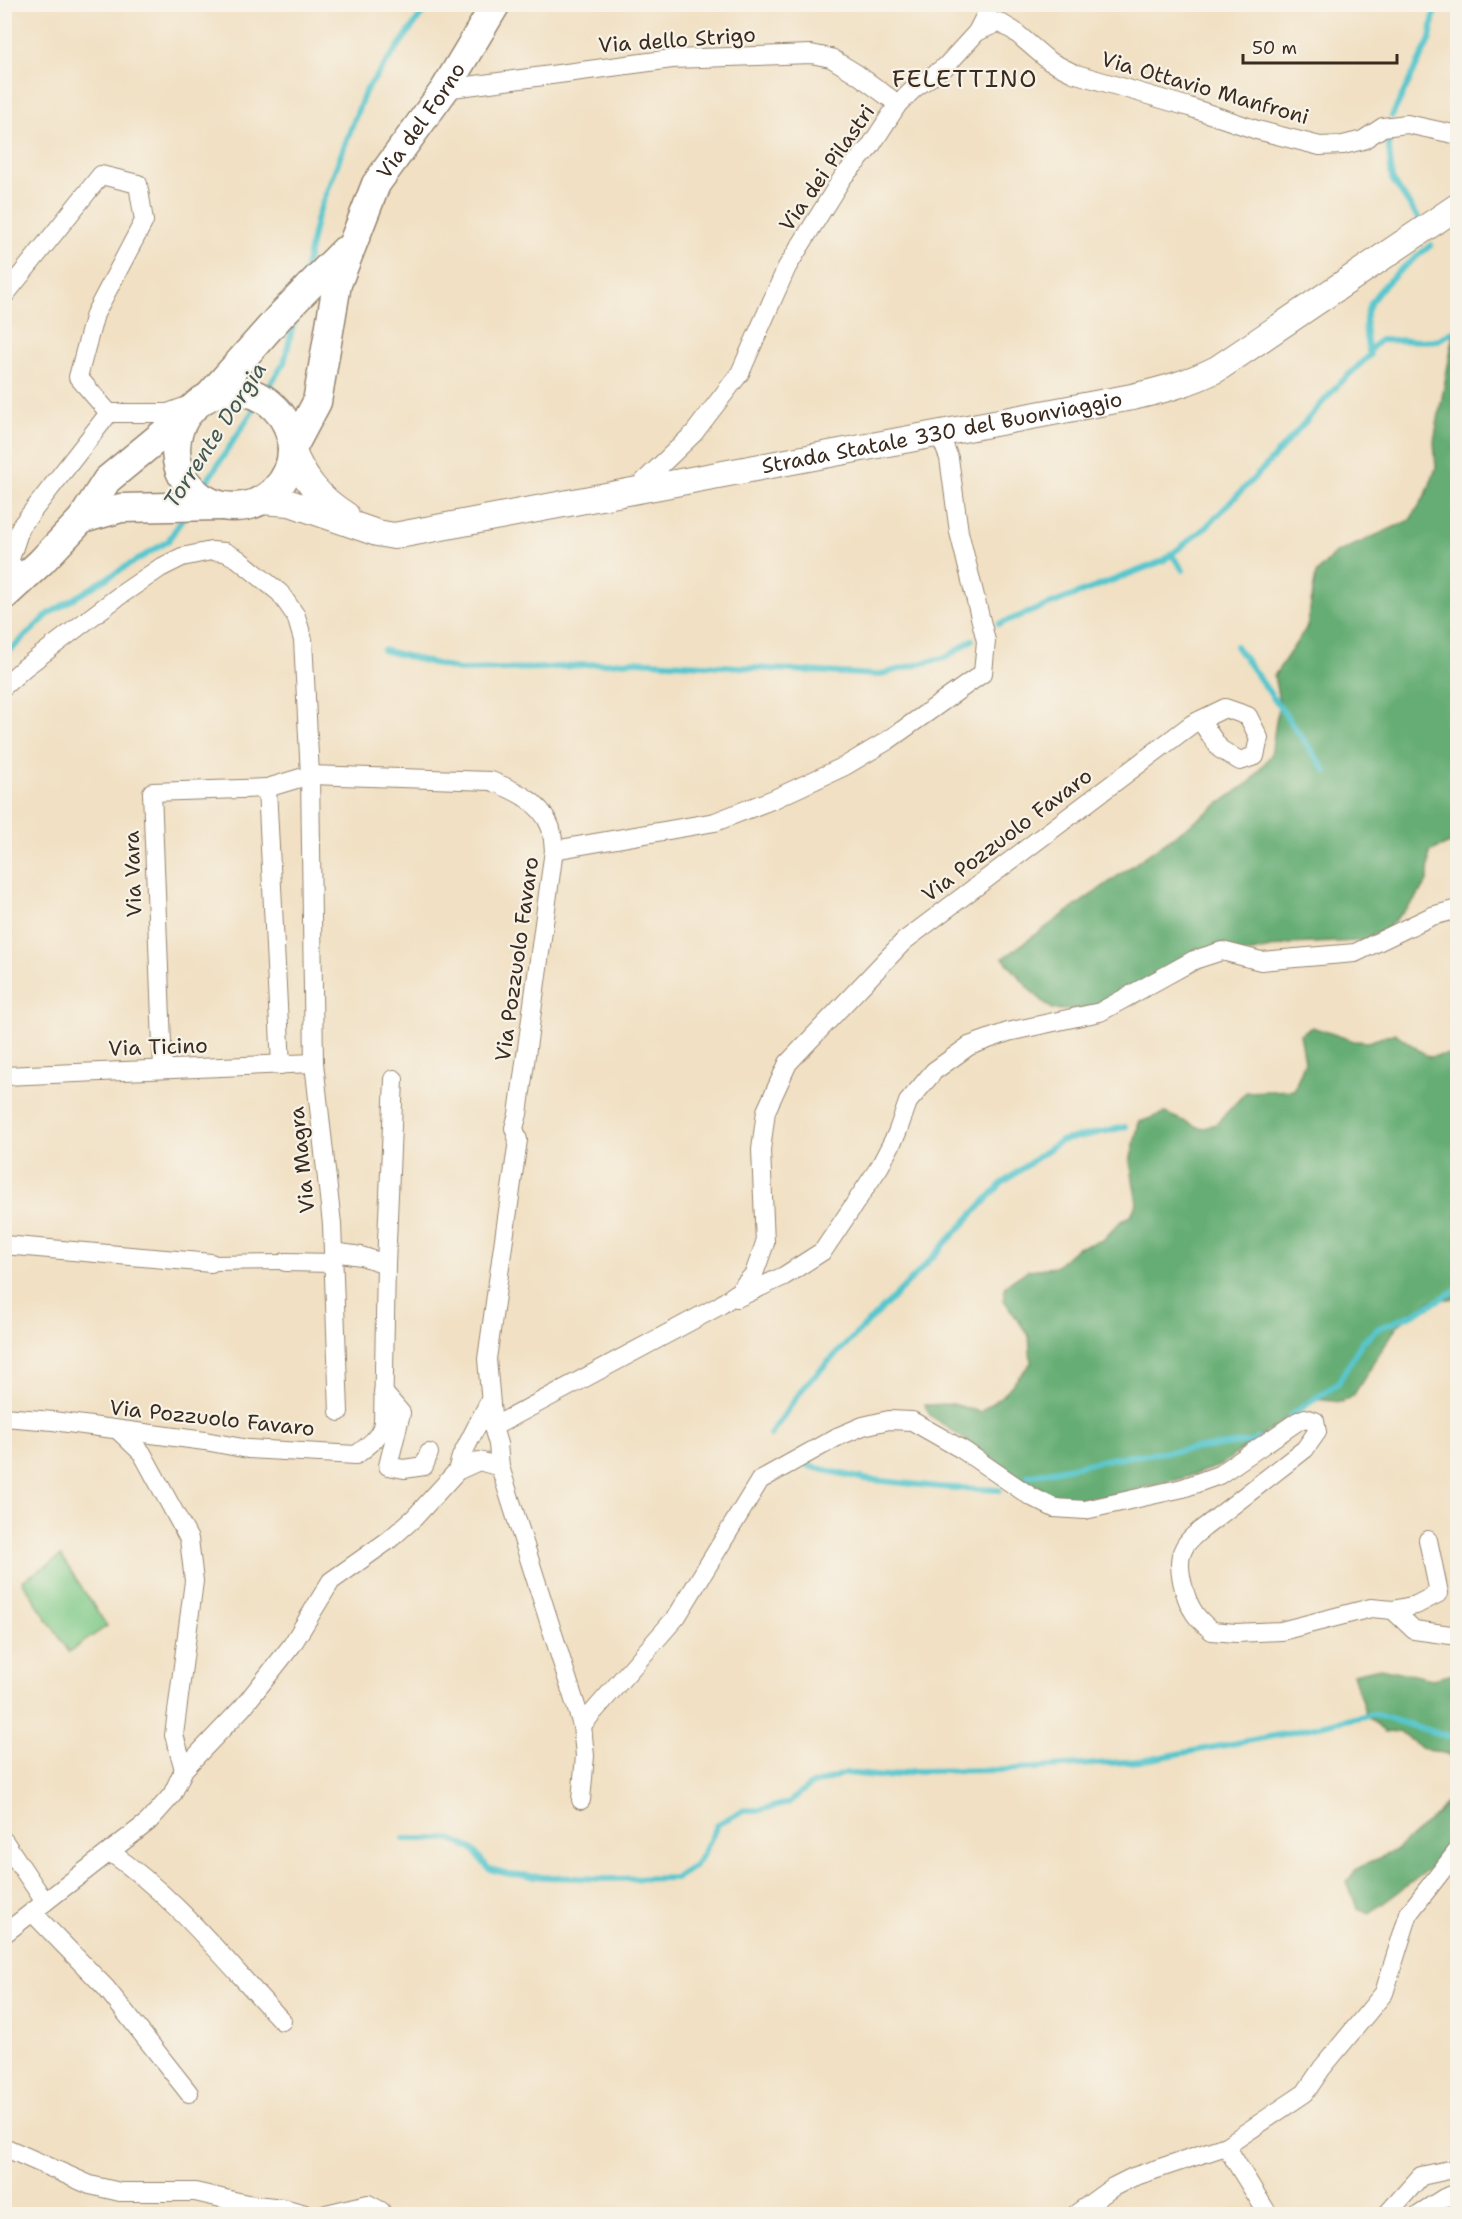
<svg xmlns="http://www.w3.org/2000/svg" width="1462" height="2219" font-family="'Shantell Sans',sans-serif">
	<style>
		.green { fill: #7ec987; stroke: #5c7a52; stroke-width: 1.5 }
		.forest { fill: #66ad74; stroke: #506c49; stroke-width: 1.5 }
		.lines { fill: none; stroke-linecap: round; stroke-linejoin: round }
		.stream { stroke: #58c6cd; stroke-width: 6 }
		.pedestrian-casing { stroke: #968570; stroke-width: 16 }
		.minor-casing { stroke: #968570; stroke-width: 20 }
		.secondary-casing { stroke: #968570; stroke-width: 28 }
		.primary-casing { stroke: #968570; stroke-width: 31 }
		.pedestrian { stroke: #fff; stroke-width: 14 }
		.minor { stroke: #fff; stroke-width: 18 }
		.secondary { stroke: #fff; stroke-width: 26 }
		.primary { stroke: #fff; stroke-width: 28 }
		.labels { text-anchor: middle; dominant-baseline: central; stroke-width: 4.5; stroke-linejoin: round; paint-order: stroke }
		.street-label { font-size: 21px; fill: #3b2a1e; stroke: #f7f3e8 }
		.water-label { font-size: 22px; font-style: italic; fill: #445953; stroke: #f7f3e8 }
		.quarter-label { font-size: 24px; letter-spacing: 1.5px; fill: #3b2a1e; stroke: #f7f3e8 }
	</style>
	<rect width="100%" height="100%" fill="#f7f3e8"/>
	<filter id="ink" filterUnits="userSpaceOnUse"><feTurbulence type="fractalNoise" baseFrequency=".0167" numOctaves="2"/><feDisplacementMap in="SourceGraphic" scale="12" xChannelSelector="R" yChannelSelector="G"/><feConvolveMatrix kernelMatrix="1 2 1 2 8 2 1 2 1" color-interpolation-filters="sRGB"/></filter>
	<filter id="wash" filterUnits="userSpaceOnUse"><feTurbulence type="fractalNoise" baseFrequency=".008" numOctaves="4" result="noise"/><feDisplacementMap in="SourceGraphic" scale="24" xChannelSelector="R" yChannelSelector="G"/><feGaussianBlur stdDeviation="1.35" result="paint"/><feColorMatrix in="noise" values="0 0 0 0 0 0 0 0 0 0 0 0 0 0 0 0 0 1.4 0 .05"/><feComposite in="paint" operator="in"/></filter>
	<g filter="url(#wash)">
		<rect width="100%" height="100%" fill="#f1e0c3"/>
		<polygon class="green" points="61,1556 107,1626 69,1652 22,1581"/>
		<g class="forest">
			<polygon points="1457,328 1457,840 1429,852 1428,880 1415,900 1385,930 1360,941 1289,944 1207,962 1135,1003 1066,1010 1052,1009 1031,991 1003,958 1251,781 1271,755 1279,701 1274,676 1307,627 1316,574 1334,554 1410,520 1426,495 1436,468 1434,441 1454,333"/>
			<polygon points="1312,1027 1354,1041 1368,1042 1395,1033 1429,1057 1457,1053 1457,1298 1430,1301 1397,1326 1353,1396 1341,1402 1314,1399 1219,1466 1184,1478 1116,1495 1078,1499 1045,1497 930,1415 925,1405 953,1404 980,1412 1004,1394 1031,1363 1029,1336 1004,1300 1005,1286 1028,1270 1055,1267 1077,1248 1103,1240 1119,1223 1130,1216 1137,1203 1130,1162 1139,1122 1165,1113 1202,1129 1216,1124 1246,1092 1294,1090 1305,1061 1300,1034"/>
			<polygon points="1380,1668 1433,1679 1457,1673 1457,1762 1447,1754 1421,1748 1399,1731 1385,1733 1366,1715 1353,1674"/>
			<polygon points="1457,1770 1457,1865 1432,1867 1370,1913 1357,1908 1347,1882 1356,1869 1396,1850 1438,1813 1455,1792"/>
		</g>
		<g class="lines">
			<g class="stream">
				<polyline points="1392,116 1430,39 1435,8 1434,4"/>
				<polyline points="1388,138 1392,179 1419,219"/>
				<polyline points="304,277 316,220 365,92 424,11 435,4"/>
				<path d="M1369 351C1365 336 1363 315 1372 301 1386 280 1411 261 1431 245"/>
				<polyline points="196,498 284,363 295,317"/>
				<polyline points="1171,554 1183,570"/>
				<polyline points="999,624 1163,561 1206,527 1264,468 1339,384 1370,355 1369,351 1380,340 1436,341 1458,329"/>
				<polyline points="1236,646 1326,771"/>
				<polyline points="383,650 459,670 546,668 634,661 877,675 947,657 972,640"/>
				<polyline points="4,656 50,613 168,541 184,516"/>
				<polyline points="1290,1416 1338,1383 1362,1342 1379,1328 1414,1314 1458,1289"/>
				<polyline points="770,1435 806,1384 913,1278 1001,1184 1060,1141 1125,1127"/>
				<polyline points="808,1466 864,1479 939,1487 999,1490"/>
				<polyline points="1028,1476 1115,1458 1252,1442 1257,1439"/>
				<polyline points="404,1839 451,1839 472,1849 489,1869 509,1874 544,1877 606,1879 676,1878 693,1867 703,1854 718,1824 744,1810 760,1810 788,1803 809,1786 846,1773 886,1777 913,1771 1004,1770 1140,1761 1279,1735 1373,1714 1458,1739"/>
			</g>
		</g>
	</g>
	<g filter="url(#ink)">
		<g class="lines">
			<g class="pedestrian-casing">
				<polyline id="pedestrian" points="211,1263 285,1262"/>
			</g>
			<g class="minor-casing">
				<g id="minor">
					<polyline points="977,32 999,22 1014,31 1049,61 1073,73 1189,107 1257,130 1320,146 1343,145 1363,140 1383,127 1407,124 1458,135"/>
					<polyline points="445,89 672,59 811,54 831,58 857,74 898,104"/>
					<polyline points="4,296 101,175 138,184 144,221 95,314 78,377 109,413"/>
					<polyline points="636,489 694,433 740,373 787,267 843,177 870,147 898,104 916,87 945,67 977,32 991,4"/>
					<polyline points="24,577 9,562 21,526 109,413 168,413 198,402"/>
					<polyline points="4,686 24,668 119,596 160,568 182,557 211,551 225,552 238,559 280,593 296,616 303,640 310,775 314,1063 332,1224 339,1412"/>
					<path d="M267 788 310 775 491 781C514 790 540 801 550 826 553 833 553 843 554 850"/>
					<polyline points="163,1069 152,792 267,788 281,1065"/>
					<polyline points="4,1076 314,1063"/>
					<polyline points="4,1245 211,1263"/>
					<polyline points="333,1252 361,1256 386,1264"/>
					<polyline points="285,1262 333,1263"/>
					<polyline points="737,1298 784,1276 823,1251 880,1166 897,1133 908,1102 934,1071 969,1046 1008,1032 1100,1012 1194,960 1222,951 1261,961 1355,953 1432,916 1458,909"/>
					<polyline points="383,1392 401,1413 388,1466 404,1469 424,1466 429,1453"/>
					<path d="M4 1417 53 1421 205 1441 248 1449 356 1455C368 1446 380 1438 383 1423L386 1264 394 1079"/>
					<polyline points="493,1427 719,1306 737,1293 754,1274 765,1243 761,1150 766,1111 788,1063 904,941 1192,724 1225,708 1248,716 1259,738 1255,756 1240,761 1220,749 1200,720"/>
					<polyline points="119,1431 142,1453 189,1539 194,1581 174,1735 184,1769"/>
					<polyline points="457,1471 461,1457 490,1400"/>
					<polyline points="1393,1610 1414,1630 1458,1636"/>
					<path d="M582 1725 677 1616 760 1480 837 1437 863 1426 889 1420 912 1421 963 1450 1030 1496 1054 1508 1085 1510 1183 1488 1219 1475 1298 1421 1305 1418 1315 1421 1317 1432 1305 1449 1206 1526C1197 1533 1187 1540 1183 1550 1175 1565 1185 1600 1195 1614 1199 1620 1206 1626 1212 1631L1236 1633 1281 1631 1371 1608 1393 1610 1416 1605 1439 1593 1428 1540"/>
					<polyline points="581,1800 585,1756 582,1725 500,1467 498,1444 493,1427 487,1359 518,1140 514,1128 518,1114 554,850 715,822 774,799 845,766 887,741 983,673 986,641 959,532 949,458 939,433"/>
					<polyline points="4,1841 45,1902"/>
					<path d="M110 1852C177 1898 227 1963 282 2021"/>
					<polyline points="32,1912 106,1988 189,2093"/>
					<polyline points="4,1934 148,1822 172,1795 184,1769 243,1707 292,1645 331,1581 389,1540 414,1518 457,1471 479,1461 500,1467"/>
					<polyline points="1226,2146 1268,2214"/>
					<polyline points="4,2147 90,2185 120,2192 195,2192 247,2204 283,2208 305,2214"/>
					<polyline points="326,2214 368,2204 381,2211"/>
					<polyline points="1076,2214 1113,2187 1133,2177 1226,2146 1305,2093 1322,2068 1384,1993 1409,1913 1458,1850"/>
					<polyline points="1387,2214 1421,2176 1458,2168"/>
					<polyline points="1419,2214 1444,2198 1458,2193"/>
				</g>
			</g>
			<g class="secondary-casing">
				<g id="secondary">
					<path d="M292 449C303 478 319 498 346 515"/>
					<path id="s1" d="M259 501 290 503 377 533 394 536 1132 397C1163 390 1189 383 1217 369L1458 206"/>
				</g>
			</g>
			<g class="primary-casing">
				<g id="primary">
					<circle cx="234" cy="449" r="58"/>
					<polyline points="210,395 282,314 344,251"/>
					<path id="s2" d="M292 449 317 402 337 284 376 184 445 89 496 4"/>
					<polyline points="82,519 121,508 219,506"/>
					<polyline points="4,596 41,562 82,519 107,480 186,415"/>
				</g>
			</g>
			<use href="#pedestrian" class="pedestrian"/>
			<use href="#minor" class="minor"/>
			<use href="#secondary" class="secondary"/>
			<use href="#primary" class="primary"/>
		</g>
	</g>
	<g class="labels">
		<g class="street-label">
			<text transform="translate(677 40) rotate(-4)">Via dello Strigo</text>
			<text transform="translate(1205 88) rotate(16)">Via Ottavio Manfroni</text>
			<text stroke="none"><textPath href="#s2" startOffset="358">Via del Forno</textPath></text>
			<text transform="translate(827 168) rotate(-55)">Via dei Pilastri</text>
			<text stroke="none"><textPath href="#s1" startOffset="698">Strada Statale 330 del Buonviaggio</textPath></text>
			<text transform="translate(1007 835) rotate(-37)">Via Pozzuolo Favaro</text>
			<text transform="translate(133 874) rotate(-92)">Via Vara</text>
			<text transform="translate(517 959) rotate(-82)">Via Pozzuolo Favaro</text>
			<text transform="translate(158 1047) rotate(-2)">Via Ticino</text>
			<text transform="translate(302 1160) rotate(-96)">Via Magra</text>
			<text transform="translate(212 1418) rotate(6)">Via Pozzuolo Favaro</text>
		</g>
		<g class="water-label">
			<text transform="translate(215 435) rotate(-57)">Torrente Dorgia</text>
		</g>
		<g class="quarter-label">
			<text x="965" y="79">FELETTINO</text>
		</g>
	</g>
	<rect width="1462" height="2219" fill="none" stroke="#f7f3e8" stroke-width="24"/>
	<path d="M1243 54v9h154v-9" fill="none" stroke="#3b2a1e" stroke-width="3"/>
	<text x="1252" y="54" font-size="18" fill="#3b2a1e" stroke="#f7f3e8" stroke-width="4.5" paint-order="stroke">50 m</text>
</svg>
